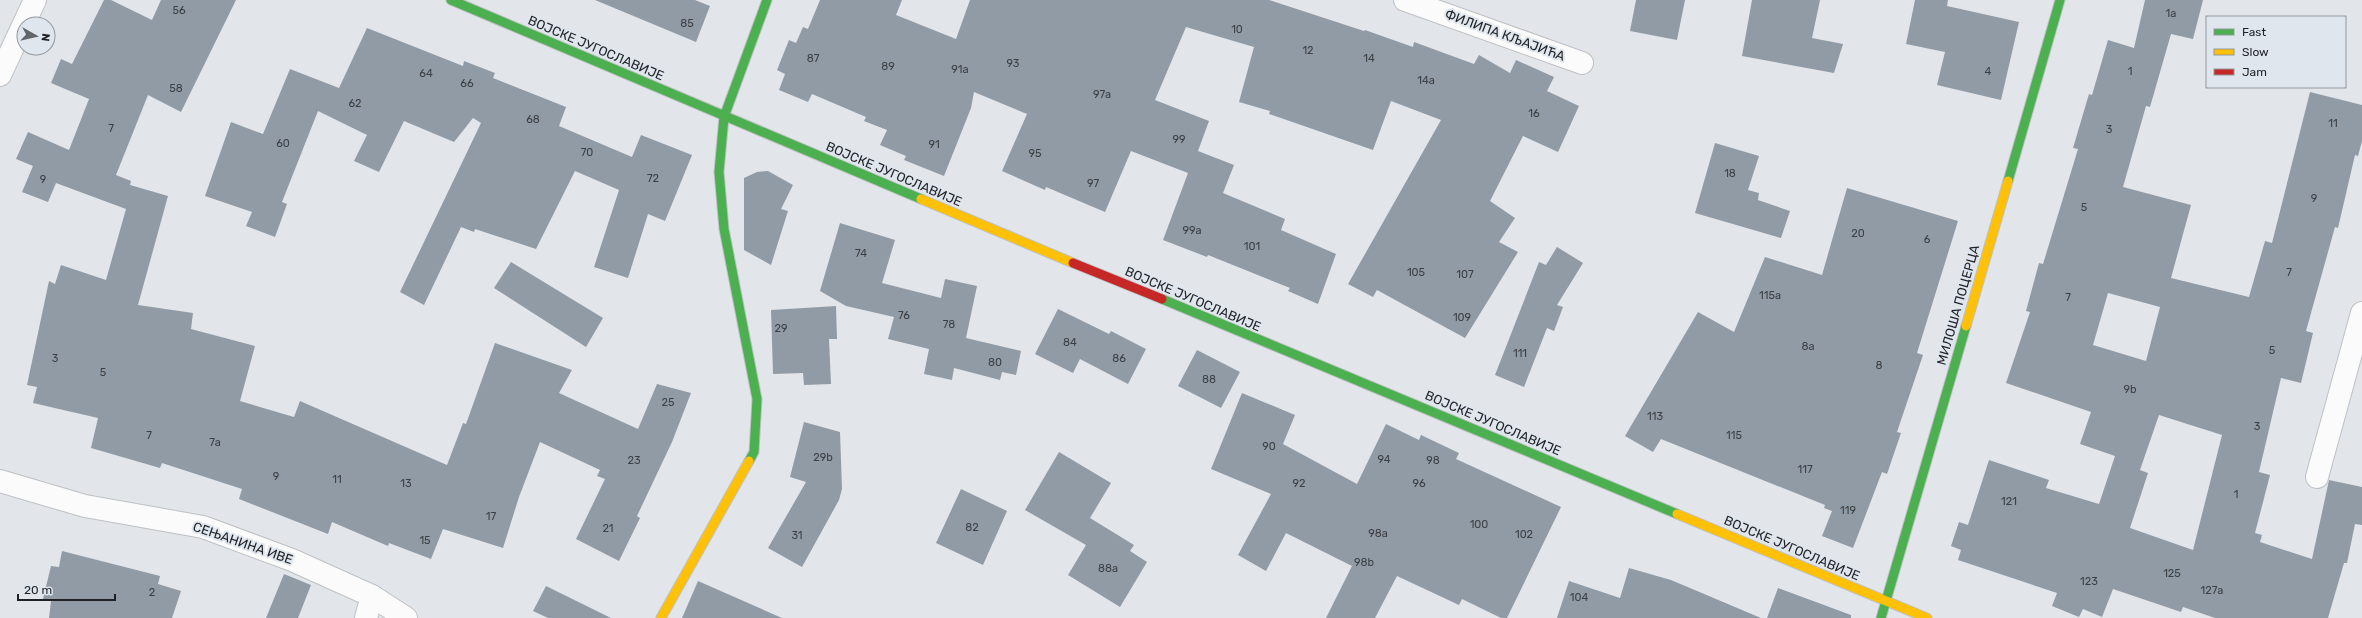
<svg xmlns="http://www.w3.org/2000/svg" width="2362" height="618" font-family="Rubik,sans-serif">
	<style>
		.building { fill: #919ba6; fill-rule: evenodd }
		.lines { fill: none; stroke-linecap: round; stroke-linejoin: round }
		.street-casing { stroke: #bec1c4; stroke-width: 24 }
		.fast-casing { stroke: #bec1c4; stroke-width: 11 }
		.slow-casing { stroke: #bec1c4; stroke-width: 11 }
		.jam-casing { stroke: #bec1c4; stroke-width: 11 }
		.street { stroke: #fbfbfc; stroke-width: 22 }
		.fast { stroke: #4caf50; stroke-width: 9 }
		.slow { stroke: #ffc107; stroke-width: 9 }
		.jam { stroke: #c62828; stroke-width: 9 }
		.labels { text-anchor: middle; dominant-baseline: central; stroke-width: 4; stroke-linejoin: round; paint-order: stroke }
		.number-label { font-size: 11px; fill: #3c4044 }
		.street-label { font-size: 13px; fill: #1f2124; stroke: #dfe6ee }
	</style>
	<rect width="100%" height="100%" fill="#e2e6ea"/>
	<g class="building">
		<polygon points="104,0 111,0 152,20 161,0 236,0 181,112 148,95 116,175 131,181 130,185 168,196 138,305 193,313 191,329 255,346 240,401 294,417 300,401 447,465 463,423 466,424 495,343 572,370 559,393 638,429 657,384 691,393 672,442 637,516 640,518 619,561 576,539 605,479 597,476 600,470 540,442 519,497 503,548 443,529 431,559 389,543 388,546 332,522 328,534 239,499 242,489 162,463 160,468 91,448 98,418 33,403 37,387 27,385 49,281 55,284 61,265 106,280 126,209 56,183 48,202 22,192 33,166 16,159 28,132 69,150 89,99 51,83 61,59 72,64"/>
		<polygon points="595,0 695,0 710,6 696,42"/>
		<polygon points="820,0 902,0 896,15 956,39 970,0 1269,0 1364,31 1365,30 1413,47 1414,42 1474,64 1479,55 1510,73 1516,60 1554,77 1547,91 1579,106 1558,152 1523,136 1490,201 1515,218 1499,242 1518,252 1465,338 1377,290 1373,297 1348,284 1441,120 1391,101 1373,150 1269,114 1270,111 1239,102 1254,47 1186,27 1155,100 1209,121 1198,151 1234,165 1223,193 1285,219 1281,230 1336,254 1318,304 1288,291 1290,288 1208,255 1207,257 1163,240 1188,173 1131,151 1105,212 1046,187 1045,190 1002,171 1027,114 974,92 971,108 944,176 904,160 906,156 880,145 887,130 864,121 866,117 812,94 808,102 779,90 785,74 777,70 789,40 796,43 803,27 808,29"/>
		<polygon points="1636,0 1685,0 1677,40 1630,31"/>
		<polygon points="1752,0 1820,0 1812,38 1843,44 1834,73 1742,56"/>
		<polygon points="1915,0 1948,0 1947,6 2019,22 2001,100 1937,85 1945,52 1906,44"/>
		<path d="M2145 0H2203L2193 39 2171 34 2150 107 2146 106 2123 187 2191 205 2171 278 2249 297 2265 241 2272 243 2310 92 2362 105V141L2358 156 2355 155 2338 228 2335 227 2306 331 2313 333 2301 383 2281 378 2259 472 2270 475 2255 533 2262 535 2260 542 2312 559 2329 480 2362 487V525L2355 524 2347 563H2344L2328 618H2215L2183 607 2181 612 2113 589 2102 617 2083 609 2079 617 2052 606 2057 593 1958 560 1961 550 1951 546 1959 522 1968 525 1989 460 2049 480 2046 488 2099 504 2115 456 2080 444 2091 412 2006 383 2030 312 2026 311 2039 263 2043 264 2078 149 2073 148 2089 94 2092 95 2108 40 2134 48ZM2108 293 2160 307 2146 361 2093 345ZM2159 415 2222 435 2193 550 2130 528 2148 473 2140 470Z"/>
		<polygon points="367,28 463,66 464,61 495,73 493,78 566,107 559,126 632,157 641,135 692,155 665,221 648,214 628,278 594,267 619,190 575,171 536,249 475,229 474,232 461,227 424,305 400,292 481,123 473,118 454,142 404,121 379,172 354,161 367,135 318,111 282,202 287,204 275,237 246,226 252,212 205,196 231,122 263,134 290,69 339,88"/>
		<polygon points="1715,143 1759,156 1748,190 1759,193 1758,200 1790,211 1781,238 1695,213"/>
		<polygon points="768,171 793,185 781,209 788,211 771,265 744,250 744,178 757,172"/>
		<polygon points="1847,188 1958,221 1917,353 1923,355 1897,432 1901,433 1887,474 1882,472 1853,548 1822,536 1832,511 1824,508 1825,505 1661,439 1653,452 1625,436 1698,312 1734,332 1765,257 1822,275"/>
		<polygon points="840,223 895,240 882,283 941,298 945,279 977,286 966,338 1021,351 1016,375 1002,372 1000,380 954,368 952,380 924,374 929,349 888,339 894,317 846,306 820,291"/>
		<polygon points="1557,247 1583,263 1557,305 1563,307 1554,331 1547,328 1524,387 1495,375 1539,262 1546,265"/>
		<polygon points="511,262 603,318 586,347 494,288"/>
		<polygon points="836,306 837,339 829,339 831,384 804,385 803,373 773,374 771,310"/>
		<polygon points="1058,309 1109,334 1111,331 1146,349 1128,384 1080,359 1073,373 1035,354"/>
		<polygon points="1197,350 1240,372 1221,408 1178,386"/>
		<polygon points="1242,393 1295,415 1283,444 1357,484 1386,424 1419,440 1421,435 1459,453 1456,459 1561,507 1507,618 1501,618 1462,599 1459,605 1397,576 1375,618 1326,618 1352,566 1286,533 1266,571 1238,555 1271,494 1211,469"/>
		<polygon points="804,422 840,432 842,489 839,500 802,567 768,548 806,482 790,477"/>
		<polygon points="1059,452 1111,483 1090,518 1134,545 1130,551 1147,562 1120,607 1068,575 1086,545 1025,510"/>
		<polygon points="961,489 1007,511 983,565 936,543"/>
		<polygon points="62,551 160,576 158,584 181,591 172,618 49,618 51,601 43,599 51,566 59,567"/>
		<polygon points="1629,568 1671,580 1761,618 1557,618 1569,581 1620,598"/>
		<polygon points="284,574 311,585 298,618 266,618"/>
		<polygon points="698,581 782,618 682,618"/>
		<polygon points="546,586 611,618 548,618 533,611"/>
		<polygon points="1778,588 1851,615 1851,618 1767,618"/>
	</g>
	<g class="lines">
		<g class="street-casing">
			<g id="street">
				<polyline points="1405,0 1582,63"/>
				<polyline points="0,75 35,0"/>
				<polyline points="2317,477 2362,313"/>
				<polyline points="0,481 85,506 203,527 292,560 372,596 406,618"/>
				<polyline points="366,618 372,596"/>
			</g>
		</g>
		<g class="fast-casing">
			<g id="fast">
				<polyline points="451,0 921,199"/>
				<polyline points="2008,181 2060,0"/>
				<polyline points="1162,299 1677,514"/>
				<polyline points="749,461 754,452 757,399 724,229 719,172 724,117 767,0"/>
				<polyline points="1881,618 1966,326"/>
			</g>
		</g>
		<g class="slow-casing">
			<g id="slow">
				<polyline points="921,199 1073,263"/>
				<polyline points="1966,326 2008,181"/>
				<polyline points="1677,514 1927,618"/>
				<polyline points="661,618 749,461"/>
			</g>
		</g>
		<g class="jam-casing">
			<polyline id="jam" points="1073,263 1162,299"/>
		</g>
		<use href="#street" class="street"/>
		<use href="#fast" class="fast"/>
		<use href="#slow" class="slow"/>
		<use href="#jam" class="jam"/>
	</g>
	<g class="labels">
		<g class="number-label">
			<text x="179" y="10">56</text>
			<text x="2171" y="13">1a</text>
			<text x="687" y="23">85</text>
			<text x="1237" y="29">10</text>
			<text x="1308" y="50">12</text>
			<text x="813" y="58">87</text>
			<text x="1369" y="58">14</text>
			<text x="1013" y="63">93</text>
			<text x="888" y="66">89</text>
			<text x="960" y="69">91a</text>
			<text x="1988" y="71">4</text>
			<text x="2130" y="71">1</text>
			<text x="426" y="73">64</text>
			<text x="1426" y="80">14a</text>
			<text x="467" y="83">66</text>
			<text x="176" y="88">58</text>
			<text x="1102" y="94">97a</text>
			<text x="355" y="103">62</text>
			<text x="1534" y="113">16</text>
			<text x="533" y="119">68</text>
			<text x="2333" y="123">11</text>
			<text x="111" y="128">7</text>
			<text x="2109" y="129">3</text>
			<text x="1179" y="139">99</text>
			<text x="283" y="143">60</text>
			<text x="934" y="144">91</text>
			<text x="587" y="152">70</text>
			<text x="1035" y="153">95</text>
			<text x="1730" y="173">18</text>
			<text x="653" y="178">72</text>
			<text x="43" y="179">9</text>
			<text x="1093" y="183">97</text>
			<text x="2314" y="198">9</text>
			<text x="2084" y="207">5</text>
			<text x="1192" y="230">99a</text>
			<text x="1858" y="233">20</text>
			<text x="1927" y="239">6</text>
			<text x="1252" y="246">101</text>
			<text x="861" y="253">74</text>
			<text x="1416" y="272">105</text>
			<text x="2289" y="272">7</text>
			<text x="1465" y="274">107</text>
			<text x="1770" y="295">115a</text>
			<text x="2068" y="297">7</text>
			<text x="904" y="315">76</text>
			<text x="1462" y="317">109</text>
			<text x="949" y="324">78</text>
			<text x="781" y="328">29</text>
			<text x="1070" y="342">84</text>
			<text x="1808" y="346">8a</text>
			<text x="2272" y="350">5</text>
			<text x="1520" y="353">111</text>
			<text x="55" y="358">3</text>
			<text x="1119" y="358">86</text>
			<text x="995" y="362">80</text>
			<text x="1879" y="365">8</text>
			<text x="103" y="372">5</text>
			<text x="1209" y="379">88</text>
			<text x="2130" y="389">9b</text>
			<text x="668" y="402">25</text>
			<text x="1655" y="416">113</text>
			<text x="2257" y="426">3</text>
			<text x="149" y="435">7</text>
			<text x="1734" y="435">115</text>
			<text x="215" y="442">7a</text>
			<text x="1269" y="446">90</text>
			<text x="823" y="457">29b</text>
			<text x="1384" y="459">94</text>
			<text x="634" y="460">23</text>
			<text x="1433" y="460">98</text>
			<text x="1805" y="469">117</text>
			<text x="276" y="476">9</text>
			<text x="337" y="479">11</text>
			<text x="406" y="483">13</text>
			<text x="1299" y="483">92</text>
			<text x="1419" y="483">96</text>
			<text x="2236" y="494">1</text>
			<text x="2009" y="501">121</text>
			<text x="1848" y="510">119</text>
			<text x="491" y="516">17</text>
			<text x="1479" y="524">100</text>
			<text x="972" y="527">82</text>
			<text x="608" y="528">21</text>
			<text x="1378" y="533">98a</text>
			<text x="1524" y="534">102</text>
			<text x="797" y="535">31</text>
			<text x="425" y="540">15</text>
			<text x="1364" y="562">98b</text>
			<text x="1108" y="568">88a</text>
			<text x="2172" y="573">125</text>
			<text x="2089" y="581">123</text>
			<text x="2212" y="590">127a</text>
			<text x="152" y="592">2</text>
			<text x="1579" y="597">104</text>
		</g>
		<g class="street-label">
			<text transform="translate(1505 35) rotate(20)">ФИЛИПА КЉАЈИЋА</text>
			<text transform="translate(596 48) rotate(23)">ВОЈСКЕ ЈУГОСЛАВИЈЕ</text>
			<text transform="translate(894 174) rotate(23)">ВОЈСКЕ ЈУГОСЛАВИЈЕ</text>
			<text transform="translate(1193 299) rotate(23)">ВОЈСКЕ ЈУГОСЛАВИЈЕ</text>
			<text transform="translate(1958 305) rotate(-74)">МИЛОША ПОЦЕРЦА</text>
			<text transform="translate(1493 423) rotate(23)">ВОЈСКЕ ЈУГОСЛАВИЈЕ</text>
			<text transform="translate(243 543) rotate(19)">СЕЊАНИНА ИВЕ</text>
			<text transform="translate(1792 548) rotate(23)">ВОЈСКЕ ЈУГОСЛАВИЈЕ</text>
		</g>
	</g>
	<rect x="2206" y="16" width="140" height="72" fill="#dfe6ee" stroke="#92979d"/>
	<rect x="2214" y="29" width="20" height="6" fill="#4caf50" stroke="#92979d"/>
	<text x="2242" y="36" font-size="12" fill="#1f2124">Fast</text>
	<rect x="2214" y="49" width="20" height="6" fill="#ffc107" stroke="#92979d"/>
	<text x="2242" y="56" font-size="12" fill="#1f2124">Slow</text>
	<rect x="2214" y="69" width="20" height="6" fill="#c62828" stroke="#92979d"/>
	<text x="2242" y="76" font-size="12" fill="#1f2124">Jam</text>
	<g transform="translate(36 36) rotate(98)"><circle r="19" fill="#dfe6ee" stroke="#92979d"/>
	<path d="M0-3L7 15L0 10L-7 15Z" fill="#636669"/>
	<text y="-6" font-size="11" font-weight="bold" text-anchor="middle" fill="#1f2124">N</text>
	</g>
	<path d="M18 594v6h97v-6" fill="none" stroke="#1f2124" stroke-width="2"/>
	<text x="24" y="594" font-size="12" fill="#1f2124" stroke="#dfe6ee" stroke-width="3" paint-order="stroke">20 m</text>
</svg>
